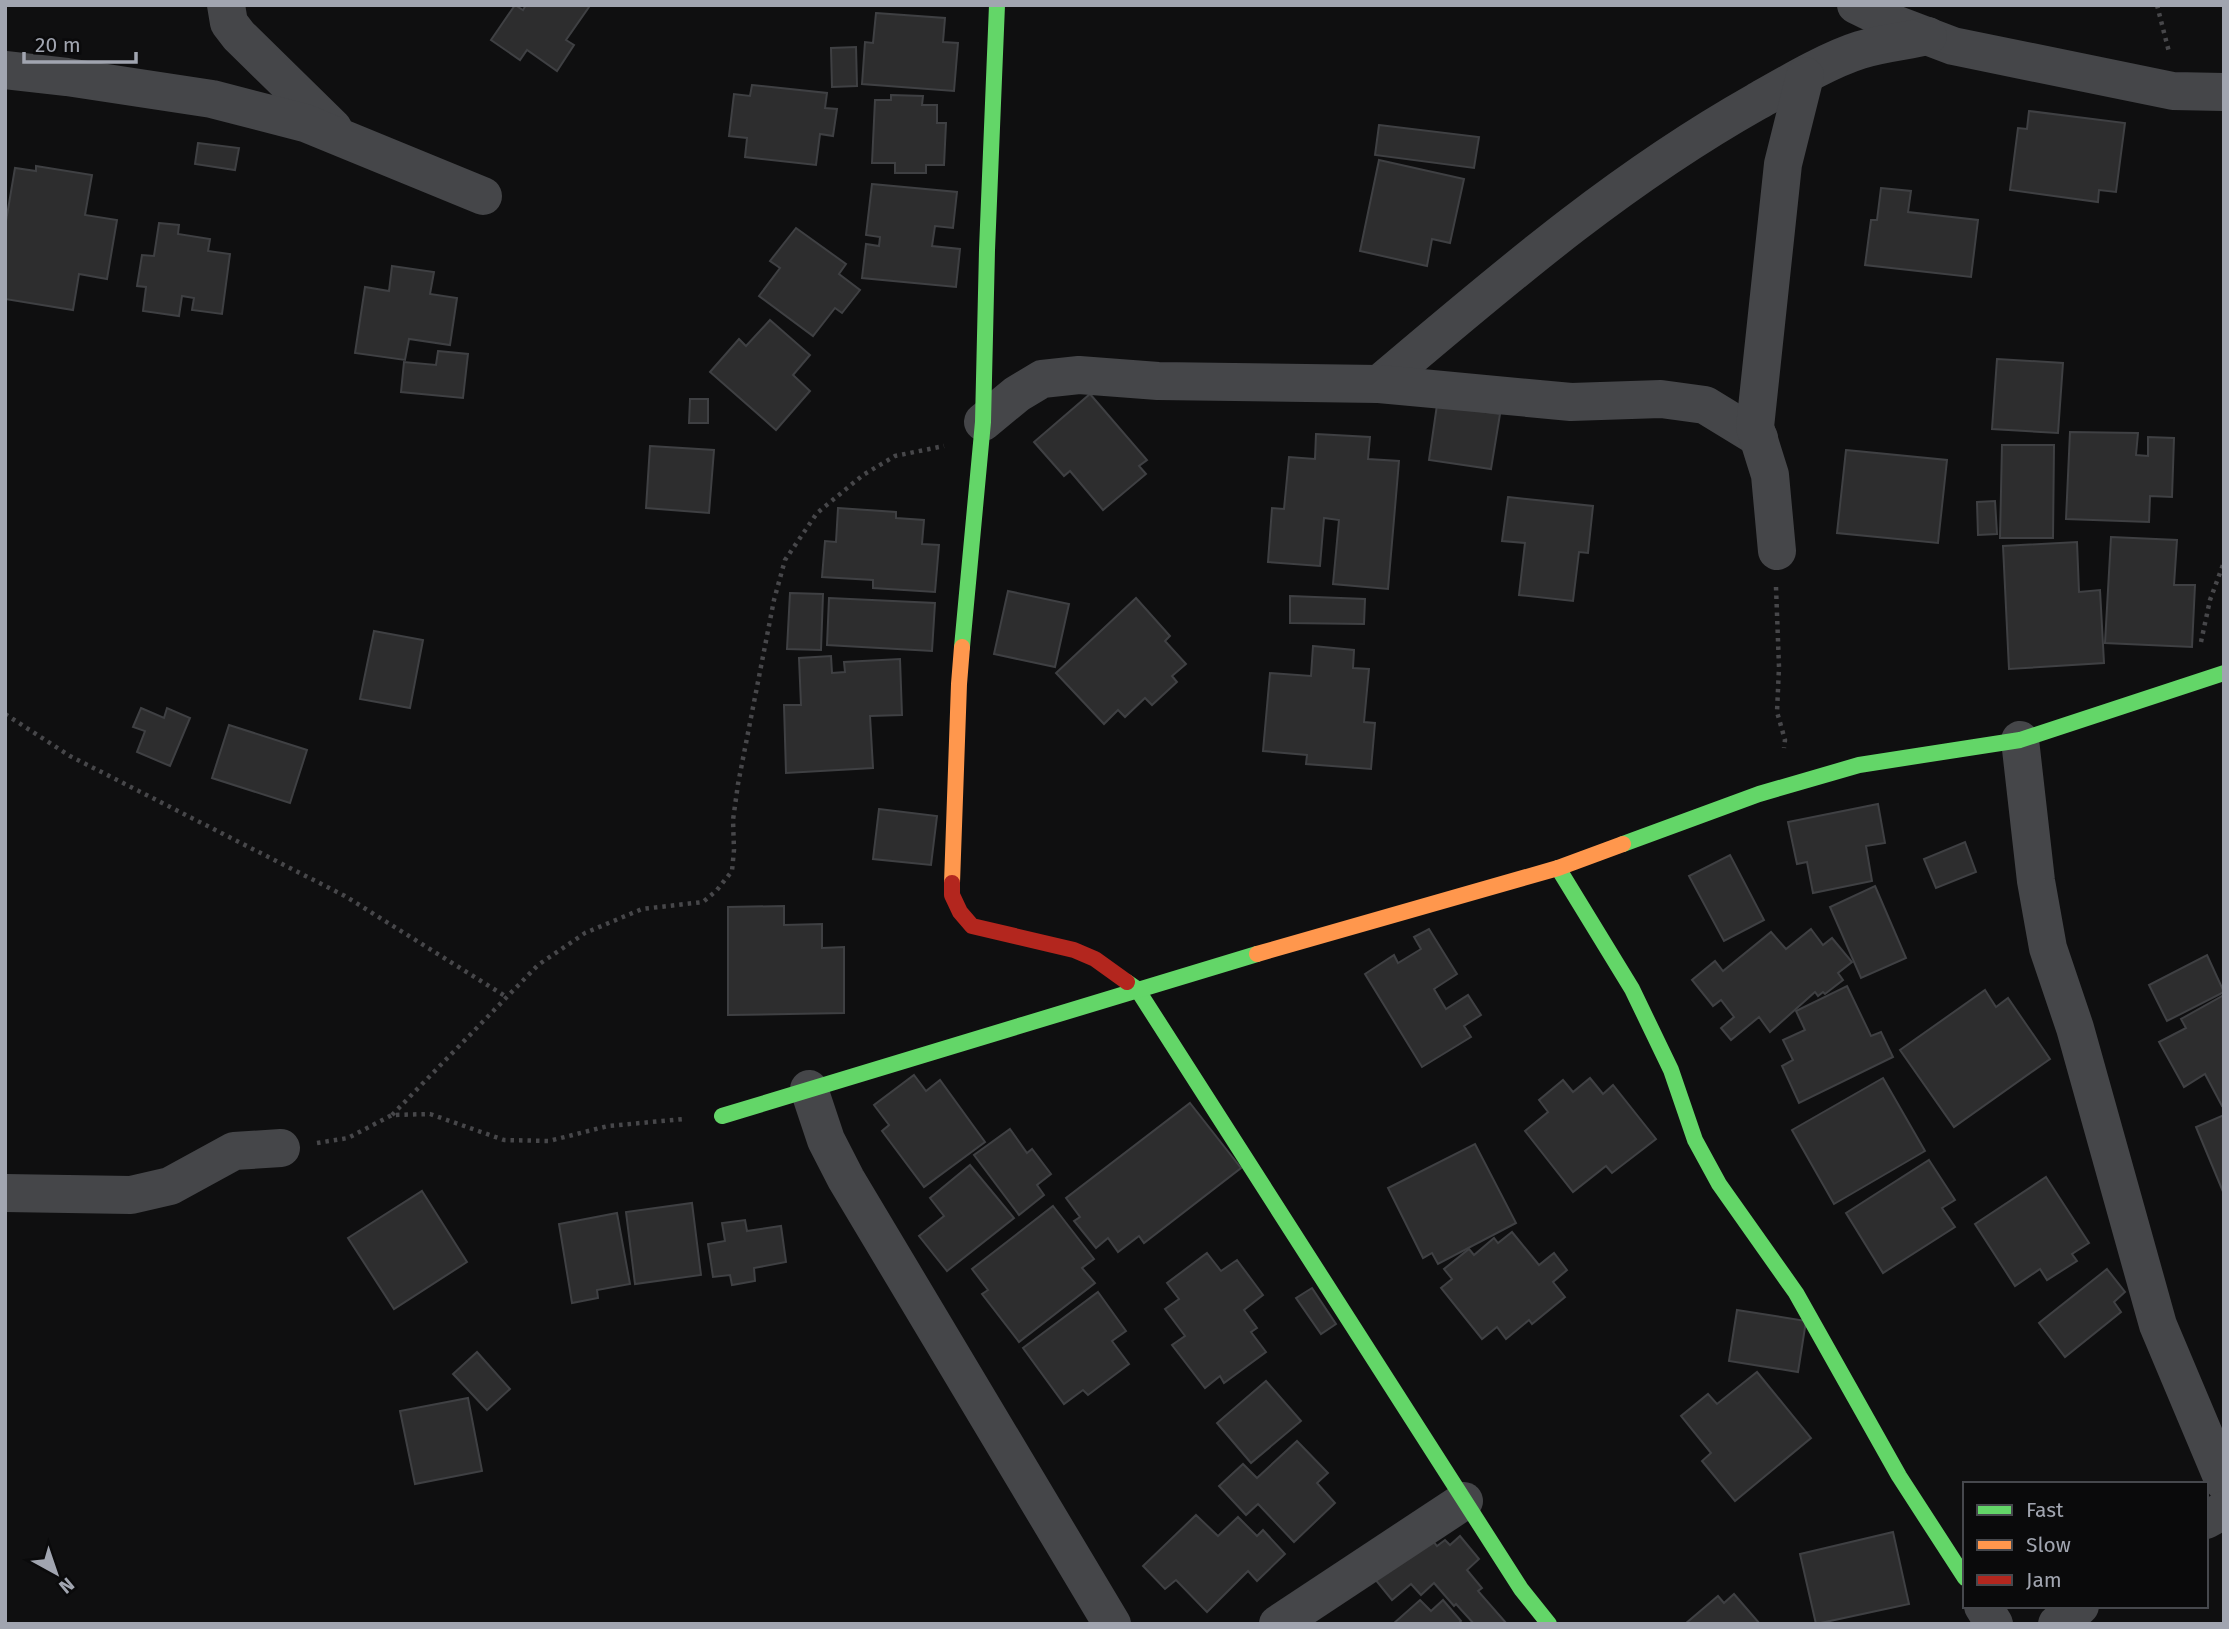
<svg xmlns="http://www.w3.org/2000/svg" width="2229" height="1629" font-family="'Fira Sans',sans-serif">
	<style>
		.building { fill: #2d2d2e; stroke: #3f4043; stroke-width: 2 }
		.lines { fill: none; stroke-linecap: round; stroke-linejoin: round }
		.path { stroke: #47474a; stroke-width: 4.5; stroke-dasharray: 3.5 5; stroke-linecap: butt }
		.street { stroke: #454649; stroke-width: 38 }
		.fast { stroke: #63d668; stroke-width: 16 }
		.slow { stroke: #ff974d; stroke-width: 16 }
		.jam { stroke: #b3261e; stroke-width: 16 }
	</style>
	<rect width="100%" height="100%" fill="#0f0f10"/>
	<g class="building">
		<polygon points="515,5 523,10 526,5 586,5 589,7 566,40 574,45 557,71 527,50 520,60 491,40"/>
		<polygon points="876,13 945,18 943,42 958,43 954,91 862,84 865,42 873,43"/>
		<polygon points="856,47 857,86 832,87 831,48"/>
		<polygon points="752,85 827,93 825,108 837,109 833,136 820,134 816,165 745,157 747,138 729,136 734,94 750,96"/>
		<polygon points="891,95 923,96 922,105 937,105 937,123 946,123 944,165 926,165 926,173 895,173 895,163 872,163 875,100 891,100"/>
		<polygon points="2029,111 2125,123 2116,192 2099,190 2098,202 2010,190 2018,128 2027,129"/>
		<polygon points="1379,125 1479,137 1474,168 1375,155"/>
		<polygon points="198,143 239,148 235,170 195,164"/>
		<polygon points="1379,160 1464,179 1450,243 1432,239 1427,266 1360,251"/>
		<polygon points="36,166 92,175 85,215 117,220 107,279 79,274 73,310 5,299 5,227 15,168 36,171"/>
		<polygon points="872,184 957,192 953,228 935,226 932,246 960,249 956,287 862,278 866,244 879,246 880,237 866,235"/>
		<polygon points="1881,188 1911,191 1908,212 1978,220 1971,277 1865,265 1871,220 1877,220"/>
		<polygon points="159,223 179,225 178,234 210,239 208,251 230,254 222,314 192,310 194,298 182,296 179,316 143,311 146,287 137,286 142,255 154,256"/>
		<polygon points="796,228 846,264 839,274 860,290 842,313 835,308 813,336 759,296 780,268 770,261"/>
		<polygon points="392,266 434,272 430,294 457,298 450,345 409,339 405,360 355,353 365,287 389,291"/>
		<polygon points="770,320 810,355 793,375 810,391 776,430 710,372 739,339 746,346"/>
		<polygon points="438,351 468,354 463,398 401,392 404,362 436,365"/>
		<polygon points="1997,359 2063,363 2058,433 1992,429"/>
		<polygon points="1090,394 1147,460 1139,466 1146,474 1103,510 1070,471 1064,476 1034,442"/>
		<polygon points="690,399 708,399 708,423 689,423"/>
		<polygon points="1437,405 1500,414 1491,469 1429,460"/>
		<polygon points="2070,432 2138,433 2136,455 2148,456 2148,437 2174,438 2172,497 2150,496 2149,522 2066,519"/>
		<polygon points="1316,434 1370,437 1368,459 1399,461 1388,589 1333,584 1339,520 1324,518 1320,566 1268,562 1272,508 1284,509 1289,457 1315,459"/>
		<polygon points="2002,445 2054,445 2053,538 2000,538"/>
		<polygon points="650,446 714,450 709,513 646,508"/>
		<polygon points="1846,450 1947,460 1938,543 1837,533"/>
		<polygon points="1508,497 1593,506 1588,553 1579,552 1573,601 1519,595 1525,543 1502,541"/>
		<polygon points="1995,501 1997,534 1978,535 1977,502"/>
		<polygon points="838,508 896,512 896,518 924,520 922,544 939,545 935,592 873,588 873,580 822,577 825,541 836,542"/>
		<polygon points="2111,537 2177,540 2174,585 2195,585 2192,647 2105,643"/>
		<polygon points="2077,542 2079,592 2100,590 2104,663 2009,669 2003,546"/>
		<polygon points="1008,591 1069,604 1055,667 994,654"/>
		<polygon points="790,593 823,594 821,650 787,649"/>
		<polygon points="1290,596 1365,599 1364,624 1290,623"/>
		<polygon points="829,598 935,603 932,651 827,645"/>
		<polygon points="1136,598 1170,636 1165,641 1186,664 1172,676 1177,682 1152,705 1145,698 1125,717 1118,710 1104,724 1056,673"/>
		<polygon points="374,631 423,640 410,708 360,699"/>
		<polygon points="1313,646 1354,650 1353,668 1369,669 1364,722 1375,723 1371,769 1306,764 1307,755 1263,751 1270,673 1311,676"/>
		<polygon points="831,656 832,673 845,672 844,662 900,659 902,715 870,716 873,768 786,773 784,705 801,705 799,658"/>
		<polygon points="141,708 164,718 167,708 190,718 170,766 137,752 145,731 133,727"/>
		<polygon points="229,725 307,750 290,803 212,778"/>
		<polygon points="1878,804 1885,843 1866,846 1872,881 1813,893 1807,862 1797,864 1788,822"/>
		<polygon points="879,809 937,816 931,865 873,859"/>
		<polygon points="1965,842 1976,872 1936,888 1924,859"/>
		<polygon points="1730,855 1764,920 1724,941 1689,876"/>
		<polygon points="1875,886 1906,958 1861,978 1830,907"/>
		<polygon points="784,906 784,925 822,924 822,948 844,947 844,1013 728,1015 728,907"/>
		<polygon points="1429,929 1457,974 1434,989 1446,1009 1468,995 1481,1015 1464,1026 1471,1037 1422,1067 1365,974 1394,955 1398,963 1421,949 1414,937"/>
		<polygon points="1811,929 1823,945 1832,938 1852,962 1838,973 1843,980 1825,994 1823,992 1818,996 1815,992 1770,1032 1759,1017 1731,1040 1721,1028 1734,1017 1721,1000 1713,1006 1692,980 1715,961 1723,971 1771,932 1786,949"/>
		<polygon points="2207,955 2224,992 2167,1021 2149,985"/>
		<polygon points="1847,986 1871,1036 1881,1032 1893,1057 1799,1103 1782,1066 1793,1060 1783,1040 1805,1030 1796,1011"/>
		<polygon points="1985,990 1996,1007 2008,998 2050,1059 1954,1127 1900,1050"/>
		<polygon points="2224,995 2224,1105 2222,1106 2205,1074 2184,1087 2159,1042 2186,1028 2181,1019"/>
		<polygon points="914,1075 926,1091 940,1080 985,1142 924,1187 882,1131 889,1125 874,1105"/>
		<polygon points="1590,1078 1603,1094 1613,1085 1656,1139 1612,1173 1606,1166 1573,1192 1525,1131 1548,1112 1539,1100 1563,1080 1573,1092"/>
		<polygon points="1883,1078 1925,1151 1834,1204 1792,1130"/>
		<polygon points="1190,1103 1241,1168 1144,1243 1139,1236 1118,1252 1108,1238 1096,1248 1074,1221 1080,1217 1066,1198"/>
		<polygon points="2224,1115 2224,1194 2196,1127"/>
		<polygon points="1010,1129 1027,1153 1032,1149 1051,1174 1037,1185 1044,1195 1019,1215 974,1155"/>
		<polygon points="1475,1144 1516,1223 1438,1264 1432,1253 1423,1258 1388,1188"/>
		<polygon points="1929,1160 1955,1200 1942,1208 1955,1227 1883,1273 1846,1213"/>
		<polygon points="970,1165 1014,1218 947,1271 919,1236 944,1216 930,1198"/>
		<polygon points="2046,1177 2089,1243 2072,1254 2077,1261 2047,1280 2040,1269 2015,1286 1975,1224"/>
		<polygon points="422,1191 467,1262 394,1309 348,1238"/>
		<polygon points="692,1203 701,1275 635,1284 626,1212"/>
		<polygon points="1053,1206 1094,1259 1082,1268 1095,1283 1019,1342 982,1294 988,1290 972,1269"/>
		<polygon points="617,1213 630,1284 597,1290 598,1298 572,1303 559,1224"/>
		<polygon points="745,1220 747,1231 781,1226 786,1262 754,1268 755,1281 732,1285 730,1275 713,1277 708,1244 725,1241 722,1223"/>
		<polygon points="1512,1232 1539,1265 1554,1253 1567,1270 1553,1282 1565,1297 1532,1324 1529,1320 1506,1339 1497,1327 1482,1339 1441,1288 1452,1279 1444,1269 1469,1249 1474,1255 1494,1238 1498,1243"/>
		<polygon points="1207,1253 1221,1271 1237,1260 1263,1295 1244,1310 1257,1328 1251,1332 1266,1352 1224,1383 1220,1376 1205,1388 1172,1345 1185,1336 1165,1309 1179,1299 1167,1283"/>
		<polygon points="2107,1269 2125,1292 2114,1302 2121,1312 2065,1357 2039,1323"/>
		<polygon points="1312,1288 1336,1324 1321,1334 1296,1298"/>
		<polygon points="1098,1292 1126,1331 1112,1341 1129,1364 1088,1395 1083,1390 1064,1404 1023,1348"/>
		<polygon points="1737,1310 1806,1321 1798,1372 1729,1361"/>
		<polygon points="477,1352 510,1389 487,1410 453,1374"/>
		<polygon points="1757,1372 1811,1438 1735,1501 1702,1461 1711,1453 1681,1416 1708,1394 1717,1404"/>
		<polygon points="1266,1381 1301,1421 1251,1463 1217,1423"/>
		<polygon points="468,1398 482,1471 415,1484 400,1411"/>
		<polygon points="1297,1441 1328,1473 1317,1483 1335,1503 1294,1542 1258,1504 1246,1515 1219,1486 1243,1464 1257,1478"/>
		<polygon points="1196,1515 1218,1536 1238,1517 1257,1536 1263,1530 1285,1554 1257,1581 1248,1571 1207,1612 1176,1580 1165,1589 1143,1566"/>
		<polygon points="1893,1532 1909,1604 1816,1624 1800,1554"/>
		<polygon points="1429,1536 1437,1546 1445,1540 1450,1545 1460,1536 1479,1559 1467,1570 1482,1588 1478,1591 1507,1624 1474,1624 1456,1604 1454,1606 1434,1583 1421,1595 1411,1584 1392,1600 1374,1578"/>
		<polygon points="1734,1594 1760,1624 1685,1624 1718,1596 1724,1603"/>
		<polygon points="1420,1600 1431,1611 1443,1600 1461,1621 1458,1624 1393,1624"/>
	</g>
	<g class="lines">
		<g class="path">
			<polyline points="2157,5 2169,52"/>
			<polyline points="1776,587 1779,667 1777,712 1785,740 1784,748"/>
			<polyline points="2201,642 2210,600 2224,562"/>
			<polyline points="5,714 70,756 345,896 505,996"/>
			<polyline points="392,1115 538,965 585,933 642,909 703,902 717,890 732,871 734,850 733,820 738,784 774,600 785,560 817,513 863,475 895,456 944,446"/>
			<polyline points="317,1143 348,1138 392,1115 430,1114 504,1140 549,1141 608,1126 684,1119"/>
		</g>
		<g class="street">
			<polyline points="226,5 229,23 239,36 333,128"/>
			<polyline points="1856,5 1895,24 1953,46 2173,91 2224,92"/>
			<polyline points="5,70 67,77 212,99 305,123 483,196"/>
			<path d="M1379 384C1501 281 1616 181 1756 102 1786 85 1828 60 1860 50 1882 43 1906 41 1928 36"/>
			<polyline points="983,422 1017,394 1042,379 1079,375 1158,381 1379,384 1571,402 1661,399 1705,405 1759,438"/>
			<polyline points="1777,551 1770,475 1755,427 1783,164 1805,76"/>
			<polyline points="2020,740 2036,881 2048,948 2075,1028 2158,1325 2224,1482"/>
			<polyline points="809,1089 826,1140 846,1179 1112,1624"/>
			<polyline points="5,1193 131,1195 170,1186 234,1151 281,1148"/>
			<polyline points="2206,1520 2224,1510"/>
			<polyline points="1983,1606 1994,1624"/>
			<polyline points="1278,1624 1464,1501"/>
			<polyline points="2057,1624 2080,1606"/>
		</g>
		<g class="fast">
			<polyline points="962,647 983,422 987,250 997,5"/>
			<polyline points="1623,844 1759,794 1859,765 2020,740 2224,673"/>
			<polyline points="1558,868 1632,989 1671,1070 1695,1140 1719,1184 1796,1293 1899,1476 1965,1578"/>
			<polyline points="1127,982 1137,989 1521,1589 1549,1624"/>
			<polyline points="722,1116 1257,954"/>
		</g>
		<g class="slow">
			<polyline points="952,883 959,684 962,647"/>
			<polyline points="1257,954 1558,868 1623,844"/>
		</g>
		<polyline class="jam" points="952,883 952,895 960,912 972,926 1074,950 1095,959 1127,982"/>
	</g>
	<rect width="2229" height="1629" fill="none" stroke="#a1a5b0" stroke-width="14"/>
	<rect x="1963" y="1482" width="245" height="126" fill="#0a0a0b" stroke="#46484d" stroke-width="2"/>
	<rect x="1977" y="1505" width="35" height="10" fill="#63d668" stroke="#46484d" stroke-width="2"/>
	<text x="2026" y="1517" font-size="21" fill="#a1a5b0">Fast</text>
	<rect x="1977" y="1540" width="35" height="10" fill="#ff974d" stroke="#46484d" stroke-width="2"/>
	<text x="2026" y="1552" font-size="21" fill="#a1a5b0">Slow</text>
	<rect x="1977" y="1575" width="35" height="10" fill="#b3261e" stroke="#46484d" stroke-width="2"/>
	<text x="2026" y="1587" font-size="21" fill="#a1a5b0">Jam</text>
	<g transform="translate(56 1573) rotate(140)" stroke="#0a0a0b" stroke-width="5" paint-order="stroke">
	<path d="M0-5L12 26L0 18L-12 26Z" fill="#a1a5b0"/>
	<text y="-10" font-size="19" font-weight="bold" text-anchor="middle" fill="#a1a5b0">N</text>
	</g>
	<path d="M24 52v10h112v-10" fill="none" stroke="#a1a5b0" stroke-width="3.5"/>
	<text x="35" y="52" font-size="21" fill="#a1a5b0" stroke="#0a0a0b" stroke-width="5" paint-order="stroke">20 m</text>
</svg>
